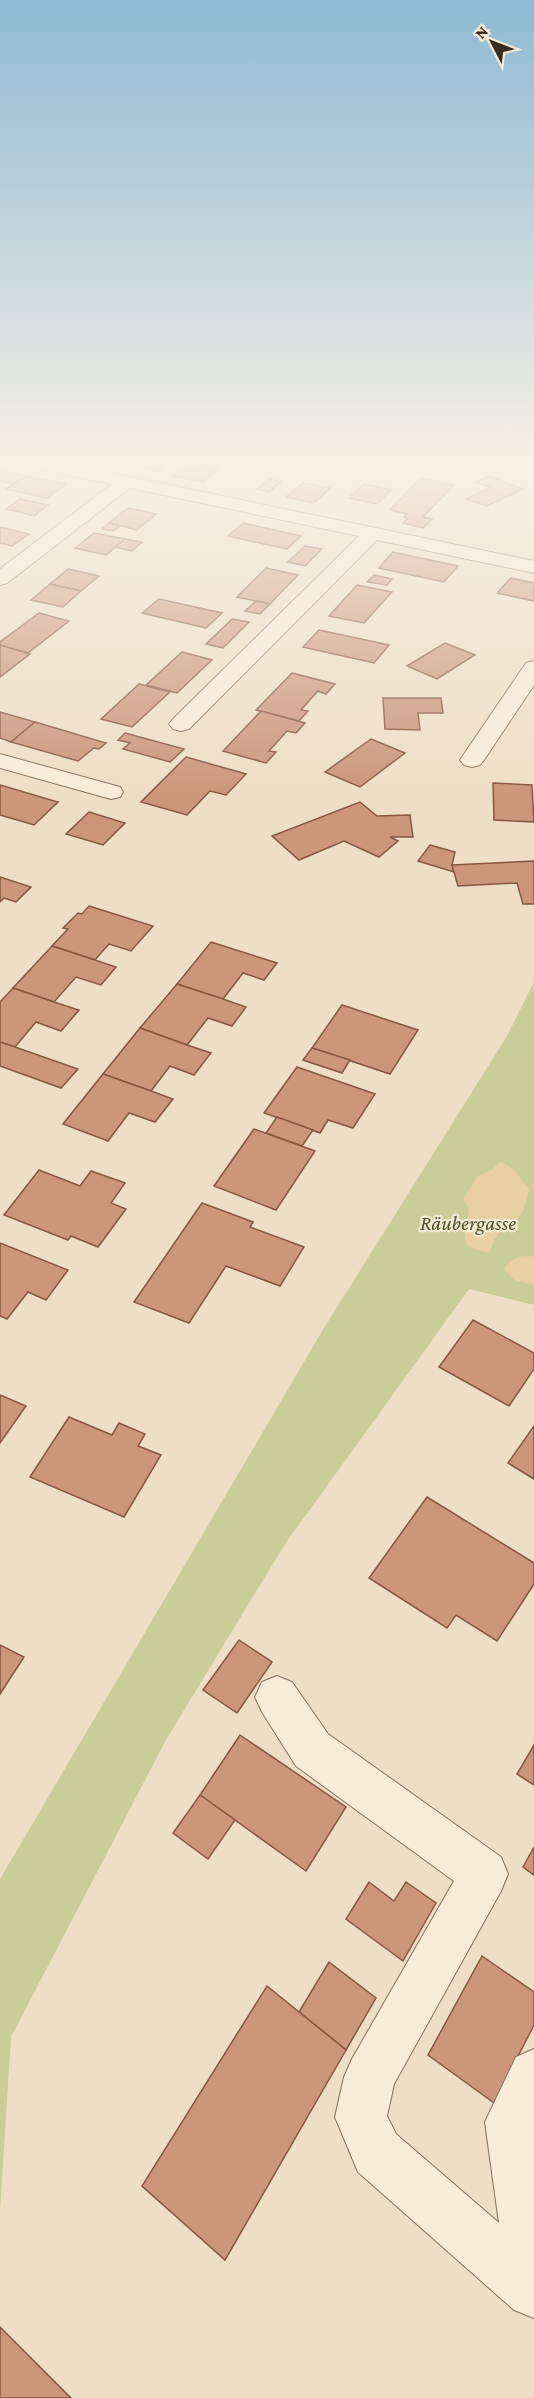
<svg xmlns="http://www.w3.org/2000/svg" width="534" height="2398" font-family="'Crimson Pro',serif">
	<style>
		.green { fill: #cacc99 }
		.sand { fill: #e9d0a3 }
		.building { fill: #cb967c; stroke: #875742; stroke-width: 1.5 }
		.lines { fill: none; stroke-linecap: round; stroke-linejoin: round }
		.minor-casing { stroke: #886f5c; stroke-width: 2 }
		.minor { fill: #f8ecd9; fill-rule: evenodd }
		.labels { text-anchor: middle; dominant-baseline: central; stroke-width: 4.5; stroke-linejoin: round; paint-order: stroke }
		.park-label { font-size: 21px; font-style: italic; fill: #4d5526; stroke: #f5e9d5 }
	</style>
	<rect width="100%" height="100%" fill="#eedec5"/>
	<polygon class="green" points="534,982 534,1305 469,1289 285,1544 167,1738 11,2037 0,2211 0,1879 324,1328 507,1036"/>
	<g class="sand">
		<path d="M501 1162C520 1171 516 1175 529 1188 528 1199 524 1211 517 1220 504 1235 496 1228 490 1253 455 1246 466 1238 469 1210L463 1199 478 1176 490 1171Z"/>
		<polygon points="521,1256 534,1257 534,1285 514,1280 504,1269 510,1261"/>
	</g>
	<g class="building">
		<polygon points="137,460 173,460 160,471 131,466"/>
		<polygon points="191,463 220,468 204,482 174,476"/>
		<polygon points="5,471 26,476 14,484 0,481 0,475"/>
		<polygon points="26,476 67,484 47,498 6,489"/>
		<polygon points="489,476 523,489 487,506 466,499 490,487 476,482"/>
		<polygon points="421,478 454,485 423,517 432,519 423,528 403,523 408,518 404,517 407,514 390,510"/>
		<polygon points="270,479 281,482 269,492 257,489"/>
		<polygon points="303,483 330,488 314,503 286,497"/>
		<polygon points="364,484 391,490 377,504 349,498"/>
		<polygon points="20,499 48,505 34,516 6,509"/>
		<polygon points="128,508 156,514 137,530 109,523"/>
		<polygon points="109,523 120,526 113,531 102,529"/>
		<polygon points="243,523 301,536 287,549 228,536"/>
		<polygon points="0,527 29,534 12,546 0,543"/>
		<polygon points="94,533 125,539 106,555 75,548"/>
		<polygon points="125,539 142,542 132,551 115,547"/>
		<polygon points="305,546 322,549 305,566 288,562"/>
		<polygon points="393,552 458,566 444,582 379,568"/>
		<polygon points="266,568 298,575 270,604 237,597"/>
		<polygon points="68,569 99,576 81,591 50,584"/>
		<polygon points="374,575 392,579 387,585 367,582"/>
		<polygon points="511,578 534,583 534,601 497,593"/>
		<polygon points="50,584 81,591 63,607 31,600"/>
		<polygon points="357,585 392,592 364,623 329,616"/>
		<polygon points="159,599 222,613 206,628 142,613"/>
		<polygon points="256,601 270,604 260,614 245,611"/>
		<polygon points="39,613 69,621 28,653 0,645 0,642"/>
		<polygon points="232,619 249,622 223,648 206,644"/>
		<polygon points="319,630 389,645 374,663 303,647"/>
		<polygon points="445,643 475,655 437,679 407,666"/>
		<polygon points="0,645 30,654 0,677"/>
		<polygon points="182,652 212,660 177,693 146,685"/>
		<polygon points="292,673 335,684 326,694 318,691 301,710 308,711 299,721 256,710"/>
		<polygon points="139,684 170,692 132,727 101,719"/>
		<polygon points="383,698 441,698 443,713 418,713 420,730 385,729"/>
		<polygon points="261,711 305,723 296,733 287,731 269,751 276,752 266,763 223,751"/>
		<polygon points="0,712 35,722 11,742 0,738"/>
		<polygon points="35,722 106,743 99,749 94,748 78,761 11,742"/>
		<polygon points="125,733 184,749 170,762 123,749 130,743 118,740"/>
		<polygon points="371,739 405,753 360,787 325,772"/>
		<polygon points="186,757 246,774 226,795 210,791 187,815 141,802"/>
		<polygon points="493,783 532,785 534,822 494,820"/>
		<polygon points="0,785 58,802 34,825 0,815"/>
		<polygon points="360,802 377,816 410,815 413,837 390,837 398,841 379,857 344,841 299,860 272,836"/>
		<polygon points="89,812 125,823 103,845 66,834"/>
		<polygon points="430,845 455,852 452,865 454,872 418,861"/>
		<polygon points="534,861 534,904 523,904 517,883 458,886 452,865"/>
		<polygon points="0,877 31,887 16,902 4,898 0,902"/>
		<polygon points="89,906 153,926 131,951 109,944 95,960 52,946 68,929 63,928 78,913 82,914"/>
		<polygon points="211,942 277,963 264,980 243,973 223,999 177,984"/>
		<polygon points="52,946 95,960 116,967 101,985 76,977 54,1002 13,988"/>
		<polygon points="177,984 223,999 246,1007 232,1026 208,1018 187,1045 140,1028"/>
		<polygon points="13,988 54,1002 79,1010 61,1031 36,1022 15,1047 0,1042 0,1002"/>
		<polygon points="342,1005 418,1030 390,1074 312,1048"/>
		<polygon points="140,1028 187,1045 211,1053 194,1075 170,1066 151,1091 103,1074"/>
		<polygon points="0,1042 15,1047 78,1069 61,1088 0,1066"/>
		<polygon points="312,1048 350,1060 342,1073 303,1060"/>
		<polygon points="297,1067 375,1094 353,1128 328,1120 320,1133 264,1113"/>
		<polygon points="103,1074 151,1091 173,1099 155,1122 129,1113 108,1141 63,1124"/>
		<polygon points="277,1117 313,1130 302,1146 266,1133"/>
		<polygon points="254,1129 315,1151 276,1210 214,1186"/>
		<polygon points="39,1170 80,1186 91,1171 125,1183 111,1203 126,1209 98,1247 71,1236 68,1240 4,1215"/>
		<polygon points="202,1203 253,1222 250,1227 304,1247 280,1286 226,1266 189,1323 134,1302"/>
		<polygon points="0,1243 68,1270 46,1300 28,1292 7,1319 0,1316"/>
		<polygon points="473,1320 534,1353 534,1369 509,1406 439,1367"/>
		<polygon points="0,1395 26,1406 0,1443"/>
		<polygon points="69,1417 112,1435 119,1423 145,1434 138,1446 161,1455 124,1517 30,1477"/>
		<polygon points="534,1426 534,1479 508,1463"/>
		<polygon points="427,1497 534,1563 534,1584 497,1641 456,1615 447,1628 369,1578"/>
		<polygon points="239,1640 272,1662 237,1713 203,1690"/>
		<polygon points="0,1645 24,1657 0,1694"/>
		<polygon points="240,1735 346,1807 306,1871 200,1795"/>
		<polygon points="534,1745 534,1785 517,1774"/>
		<polygon points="200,1795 235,1820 208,1859 173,1833"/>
		<polygon points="534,1847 534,1875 523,1867"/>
		<polygon points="369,1882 394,1901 406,1882 436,1903 403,1961 346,1919"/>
		<polygon points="482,1956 534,1992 534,2025 494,2103 428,2055"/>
		<polygon points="329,1962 376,1998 346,2050 299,2012"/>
		<polygon points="267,1986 346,2050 225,2260 142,2186"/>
		<polygon points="0,2327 71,2398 0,2398"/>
	</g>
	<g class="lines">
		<g class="minor-casing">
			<g id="minor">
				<polygon points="13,460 49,460 534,561 534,573 377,540 189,729 181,731 173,729 169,724 173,719 359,536 130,488 7,583 0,585 0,569 112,484 22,465"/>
				<polygon points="534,661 534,685 484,760 480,765 472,767 464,765 460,760 526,663"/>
				<polygon points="0,754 120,787 123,792 120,797 111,799 0,768"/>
				<polygon points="277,1676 292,1682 328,1734 501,1857 508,1874 501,1891 394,2084 387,2116 396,2134 499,2223 485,2122 516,2057 534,2049 534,2318 514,2310 358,2172 335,2117 344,2077 352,2059 454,1881 296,1766 262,1712 255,1697 262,1682"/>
			</g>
		</g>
		<use href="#minor" class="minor"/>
	</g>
	<linearGradient id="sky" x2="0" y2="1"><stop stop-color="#8eb9d4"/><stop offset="0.58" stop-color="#f7f0e5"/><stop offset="1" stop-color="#f7f0e5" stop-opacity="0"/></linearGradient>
	<rect width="534" height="796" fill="url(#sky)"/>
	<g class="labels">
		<g class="park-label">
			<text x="468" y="1223">Räubergasse</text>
		</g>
	</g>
	<g transform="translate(492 42) rotate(312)" stroke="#f5e9d5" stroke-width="4.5" paint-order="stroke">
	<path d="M0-4.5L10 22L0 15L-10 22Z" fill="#39291f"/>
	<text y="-9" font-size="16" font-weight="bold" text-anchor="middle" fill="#39291f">N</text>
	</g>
</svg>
